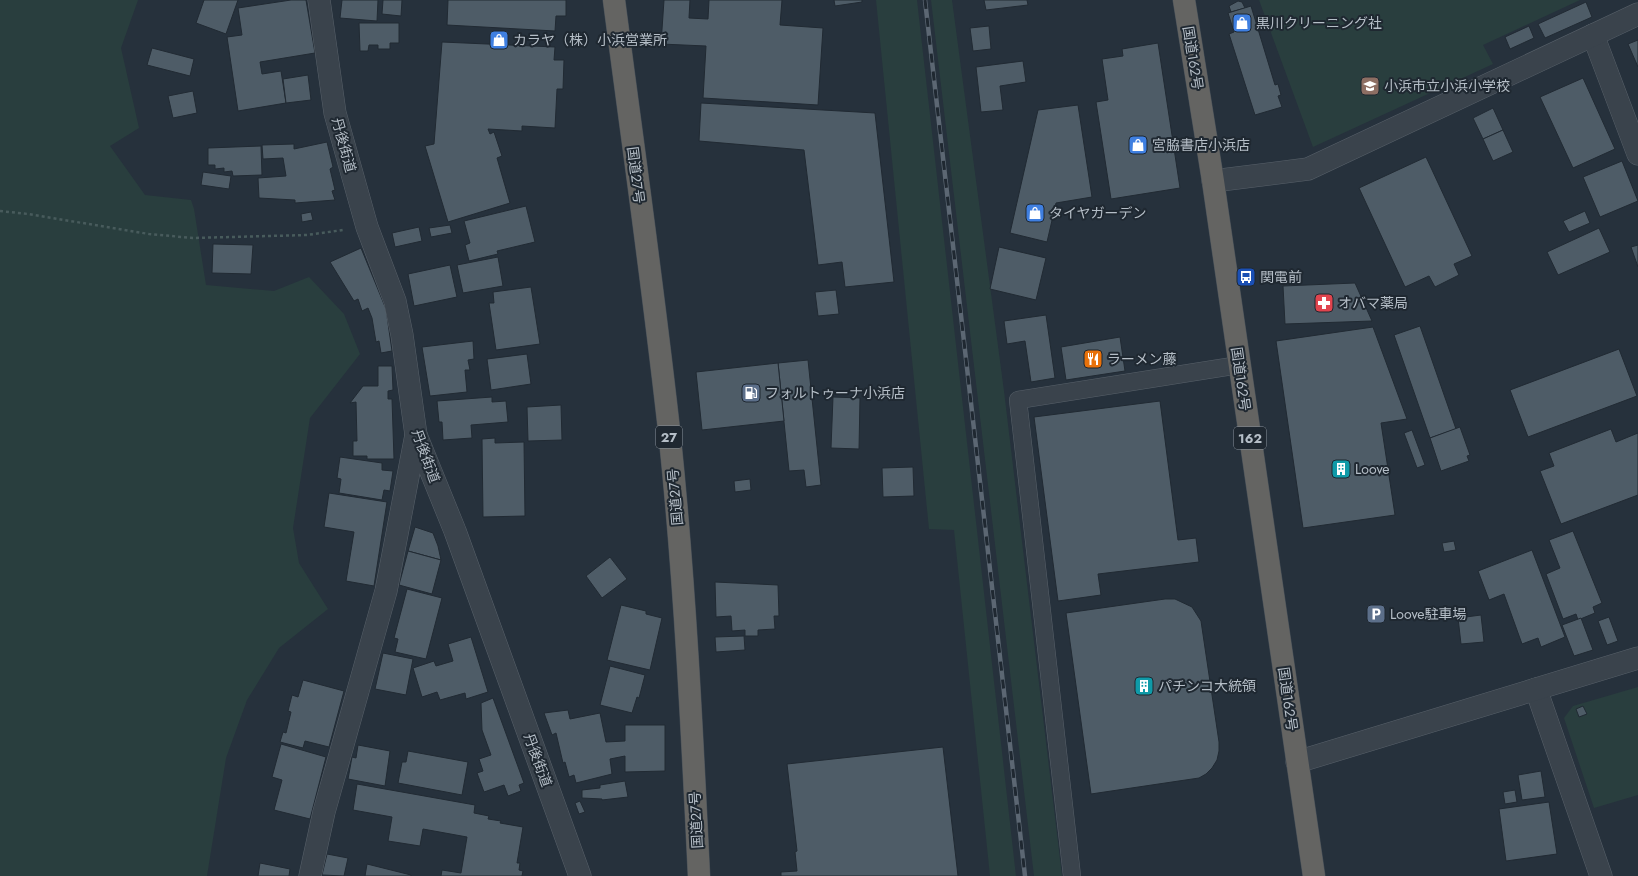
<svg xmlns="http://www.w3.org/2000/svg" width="1638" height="876" font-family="Jost,'Noto Sans JP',sans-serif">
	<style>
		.green { fill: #293e3e }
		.building { fill: #4e5c67; stroke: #212a33 }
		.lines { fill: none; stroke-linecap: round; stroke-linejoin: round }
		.service-casing { stroke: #58616a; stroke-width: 18 }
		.minor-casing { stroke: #58616a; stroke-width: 23 }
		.trunk-casing { stroke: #454e57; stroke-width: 23 }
		.path { stroke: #485b5c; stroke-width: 2.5; stroke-dasharray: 3 3; stroke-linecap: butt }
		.service { stroke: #3a434c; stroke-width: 17 }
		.minor { stroke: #3a434c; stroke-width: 22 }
		.trunk { stroke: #646462; stroke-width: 22 }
		.rail-casing { stroke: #5c6773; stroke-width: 4.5 }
		.rail { stroke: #1f2831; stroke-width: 3; stroke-dasharray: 9; stroke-linecap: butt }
		.labels { text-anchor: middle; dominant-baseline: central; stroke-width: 4; stroke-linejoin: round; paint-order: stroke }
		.shield { fill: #1f2831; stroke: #88919a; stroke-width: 1 }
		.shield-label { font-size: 13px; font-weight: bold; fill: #b5bec7 }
		.poi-label { font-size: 14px; fill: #b5bec7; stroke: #1f2831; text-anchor: start }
		.street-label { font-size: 14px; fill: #b5bec7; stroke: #1f2831 }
	</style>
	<rect width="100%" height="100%" fill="#26313c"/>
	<g class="green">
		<polygon points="0,0 138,0 121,48 139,128 110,146 145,195 191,200 194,209 206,285 274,291 309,277 344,314 360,354 310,418 293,528 299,563 328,609 279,648 247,700 226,758 207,876 0,876"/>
		<polygon points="876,0 917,0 1016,876 990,876 954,530 929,529"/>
		<polygon points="931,0 952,0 1004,391 1062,876 1034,876"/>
		<polygon points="1259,0 1580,0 1483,45 1493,64 1313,147"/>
		<polygon points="1638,687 1638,795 1594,808 1564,718 1573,706"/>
	</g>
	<g class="building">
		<polygon points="204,0 238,0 226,34 196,23"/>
		<polygon points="291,0 306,0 315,53 260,62 262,74 281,71 286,103 238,111 227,37 242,35 238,8"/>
		<polygon points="342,0 378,0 377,21 340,18"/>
		<polygon points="383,0 402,0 401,16 382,14"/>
		<polygon points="448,0 566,0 566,16 556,16 555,31 447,25"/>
		<polygon points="664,0 690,0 689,18 708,19 709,0 782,0 780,25 823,28 818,105 703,98 706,46 661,44"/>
		<polygon points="834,0 862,0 862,2 835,6"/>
		<polygon points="984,0 1027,0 1028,5 986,10"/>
		<polygon points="1238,1 1242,2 1245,8 1231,12 1229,6"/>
		<polygon points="1586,2 1592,17 1545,38 1538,24"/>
		<polygon points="1251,6 1275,85 1278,84 1281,95 1278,96 1282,107 1255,115 1229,34 1234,32 1228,13"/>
		<polygon points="359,23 399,23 399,43 390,43 390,49 378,49 378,45 369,45 368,51 360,51"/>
		<polygon points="989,26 991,49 973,51 970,28"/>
		<polygon points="1529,26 1534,38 1510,49 1505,37"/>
		<polygon points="1638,40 1638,67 1628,44"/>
		<polygon points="442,42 555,47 554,60 564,60 563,89 557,89 555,128 522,126 522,131 488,129 490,134 494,132 502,156 497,158 510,203 448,222 425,146 434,144"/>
		<polygon points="1158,43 1180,188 1111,199 1096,102 1108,100 1102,59 1123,56 1122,49"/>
		<polygon points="152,48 194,59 190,76 147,65"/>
		<polygon points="1023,61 1026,82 1000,86 1003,110 981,112 976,67"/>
		<polygon points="308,75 311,100 286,103 283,79"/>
		<polygon points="1583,78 1615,149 1573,168 1540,97"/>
		<polygon points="193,91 197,113 173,118 168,96"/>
		<polygon points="701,103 875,113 894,282 845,287 842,262 818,265 804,150 699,141"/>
		<polygon points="1078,105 1092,197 1056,203 1047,242 1010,233 1038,110"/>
		<polygon points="1493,108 1503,130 1483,139 1473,118"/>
		<polygon points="1503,130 1513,152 1493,161 1483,139"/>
		<polygon points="327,142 333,167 330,169 335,190 332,191 335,200 295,203 295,200 259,198 258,178 286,176 283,158 263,159 262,145 294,144 294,149"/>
		<polygon points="261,146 262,175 233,176 232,171 224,172 224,168 215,169 215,165 208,165 208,148"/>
		<polygon points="1426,157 1472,256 1454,264 1459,275 1435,287 1429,276 1405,287 1359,188"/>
		<polygon points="1622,161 1638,201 1600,217 1583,177"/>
		<polygon points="203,172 231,176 229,189 201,185"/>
		<polygon points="526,206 535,242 497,251 498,254 469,261 465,245 470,243 464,221"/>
		<polygon points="1585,211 1590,223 1569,232 1563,221"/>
		<polygon points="311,212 313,220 302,222 301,214"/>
		<polygon points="450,225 452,233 431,237 429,228"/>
		<polygon points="419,227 422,241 395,247 392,233"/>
		<polygon points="1599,228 1610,252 1558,275 1547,252"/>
		<polygon points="213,244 253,245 251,274 212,273"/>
		<polygon points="1638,245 1638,267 1631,247"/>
		<polygon points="999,247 1046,258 1036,300 990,289"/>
		<polygon points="361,248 386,309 392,351 381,353 379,341 376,342 372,318 368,308 362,311 358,299 354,301 330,262"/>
		<polygon points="498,257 503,286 463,293 457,265"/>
		<polygon points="450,265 457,297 414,306 408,274"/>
		<polygon points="1355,283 1372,321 1285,324 1283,286"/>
		<polygon points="531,287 540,344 496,350 489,303 494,303 493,292"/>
		<polygon points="836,290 839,314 818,316 815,292"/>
		<polygon points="1046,315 1055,378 1031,382 1025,341 1007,344 1004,321"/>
		<polygon points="1420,326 1456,429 1430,438 1394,335"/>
		<polygon points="1373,327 1407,419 1381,423 1395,515 1303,528 1276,341"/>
		<polygon points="1120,337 1125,371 1066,380 1061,347"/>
		<polygon points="473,341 474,359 468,360 470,370 465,370 467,392 430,396 422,347"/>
		<polygon points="1619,349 1637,396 1528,437 1510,390"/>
		<polygon points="527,354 531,384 491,390 487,359"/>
		<polygon points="808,360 821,485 806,487 804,470 789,471 778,363"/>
		<polygon points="778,363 784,421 702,430 696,372"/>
		<polygon points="378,366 392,366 393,390 388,391 388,399 392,399 394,459 367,459 367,456 353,456 353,441 357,441 356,402 350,403 363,386 378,386"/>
		<polygon points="492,397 492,402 506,401 508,422 471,425 472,438 443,440 442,422 439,422 437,401"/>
		<polygon points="833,397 860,398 859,449 831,448"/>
		<polygon points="1160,401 1178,540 1196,538 1199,562 1098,574 1101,595 1058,601 1034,417"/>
		<polygon points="561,405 562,440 528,441 527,407"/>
		<polygon points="1460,427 1470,455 1467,456 1469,461 1441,471 1430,438"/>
		<polygon points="1611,429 1616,442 1638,433 1638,495 1561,524 1540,471 1554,466 1549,453"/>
		<polygon points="1412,430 1425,465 1417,468 1404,433"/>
		<polygon points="495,438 495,443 524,442 525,516 483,517 482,439"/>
		<polygon points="340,457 382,463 382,470 393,471 390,491 384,490 382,500 339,493 341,479 337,478"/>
		<polygon points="913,467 914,496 883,497 882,468"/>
		<polygon points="750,479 751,490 735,492 734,481"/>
		<polygon points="329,493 387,502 374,586 346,581 354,532 324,527"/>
		<polygon points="415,527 433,533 438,546 441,560 408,551"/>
		<polygon points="1573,531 1602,603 1593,607 1595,613 1578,620 1576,614 1563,619 1546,574 1560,568 1549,540"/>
		<polygon points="1454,541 1456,550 1444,552 1442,543"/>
		<polygon points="1532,550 1565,637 1541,647 1538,638 1522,644 1504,594 1489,600 1478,571"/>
		<polygon points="408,551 441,560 432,594 399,585"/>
		<polygon points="610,557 627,579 602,598 586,576"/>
		<polygon points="715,582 778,585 779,616 774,616 775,629 758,630 758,636 745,636 745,630 732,631 731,616 716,617"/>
		<polygon points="407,589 442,598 426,659 395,652 398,639 394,638"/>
		<polygon points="1165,599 1175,599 1192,607 1201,621 1219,742 1219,751 1217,760 1212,768 1206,774 1199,778 1091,794 1066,613"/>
		<polygon points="621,605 646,611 646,614 662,618 650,670 607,660"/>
		<polygon points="1481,615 1484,642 1461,644 1458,618"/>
		<polygon points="1609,617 1618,641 1607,645 1598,621"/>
		<polygon points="1581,618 1593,650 1574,656 1562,625"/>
		<polygon points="744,636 745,650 716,652 715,637"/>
		<polygon points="471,637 488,692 466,699 465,693 440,700 437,692 422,697 413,668 434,661 436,666 453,661 448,644"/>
		<polygon points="383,653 413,659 406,695 375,689"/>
		<polygon points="610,666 645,675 639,698 637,697 632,713 600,705"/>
		<polygon points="303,680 344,691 329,747 305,741 303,748 280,742 283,732 286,733 291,712 288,711 292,695 298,697"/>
		<polygon points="493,698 524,783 519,785 521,791 508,796 504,785 484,792 477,773 483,771 479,759 491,755 482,730 481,703"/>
		<polygon points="1583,706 1587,714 1579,717 1576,709"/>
		<polygon points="568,710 570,719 600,713 606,742 625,741 625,725 665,725 665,771 625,772 625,756 610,759 612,774 576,783 574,775 569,777 565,762 563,763 556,733 552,735 544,713"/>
		<polygon points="281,744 326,757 310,819 274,810 282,780 272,777"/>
		<polygon points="358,745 390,751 385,786 348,779 352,757 356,758"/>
		<polygon points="943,747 958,876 781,876 781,872 797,871 795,852 797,851 787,764"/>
		<polygon points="408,751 468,762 462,795 398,783 402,762 406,762"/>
		<polygon points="1541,771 1545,797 1522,800 1518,775"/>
		<polygon points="625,781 628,797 602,800 602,799 582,798 582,790 600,788 600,785"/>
		<polygon points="357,784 475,805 474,813 489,816 488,819 501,821 500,823 523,827 517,863 520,863 519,870 523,871 522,876 441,876 442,870 461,873 467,837 423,829 420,846 388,841 392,817 353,810"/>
		<polygon points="1515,790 1517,802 1505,804 1503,792"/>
		<polygon points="580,801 585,812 579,814 575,803"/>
		<polygon points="1549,802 1557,854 1506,861 1499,809"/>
		<polygon points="327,854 348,858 344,876 322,875"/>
		<polygon points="260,863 290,869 289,876 258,876"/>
		<polygon points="367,864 411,875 411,876 365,876"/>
	</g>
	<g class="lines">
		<g class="service-casing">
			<polyline id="service" points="1072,876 1018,400 1239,365"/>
		</g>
		<g class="minor-casing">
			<g id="minor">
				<polyline points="319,0 335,113 367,227 395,301 402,335 416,435 455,531 580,876"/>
				<polyline points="1593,35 1638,154"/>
				<polyline points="1213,181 1308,169 1638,14"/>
				<polyline points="1536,689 1601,876"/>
				<polyline points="1297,762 1638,658"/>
				<polyline points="310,876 324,812 386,591 416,435"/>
			</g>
		</g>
		<g class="trunk-casing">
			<g id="trunk">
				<path d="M614 0C633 146 654 292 670 439 685 584 692 730 699 876"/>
				<polyline points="1184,0 1213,181 1314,876"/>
			</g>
		</g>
		<polyline class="path" points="0,211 28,214 149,234 193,238 307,235 343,230"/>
		<use href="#service" class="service"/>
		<use href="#minor" class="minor"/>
		<use href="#trunk" class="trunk"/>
		<g class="rail-casing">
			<polyline id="rail" points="925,0 1025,876"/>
		</g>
		<use href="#rail" class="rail"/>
	</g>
	<defs>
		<g id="shop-square" transform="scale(1)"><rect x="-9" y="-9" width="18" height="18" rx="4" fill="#3f7fe0" stroke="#1f2831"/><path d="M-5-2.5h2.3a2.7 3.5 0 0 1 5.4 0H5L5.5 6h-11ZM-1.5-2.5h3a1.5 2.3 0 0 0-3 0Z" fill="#fff"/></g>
		<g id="school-square" transform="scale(1)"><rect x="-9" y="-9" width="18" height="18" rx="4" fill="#8d6e63" stroke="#1f2831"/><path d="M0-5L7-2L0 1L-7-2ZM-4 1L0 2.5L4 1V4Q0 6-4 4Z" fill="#fff"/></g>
		<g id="bus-square" transform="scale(1)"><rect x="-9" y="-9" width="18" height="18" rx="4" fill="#1a4fb4" stroke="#1f2831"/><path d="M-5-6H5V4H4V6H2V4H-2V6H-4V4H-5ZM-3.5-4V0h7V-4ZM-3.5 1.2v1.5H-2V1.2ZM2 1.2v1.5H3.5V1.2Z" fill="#fff"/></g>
		<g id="pharmacy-square" transform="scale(1)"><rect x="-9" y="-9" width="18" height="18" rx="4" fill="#e0444e" stroke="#1f2831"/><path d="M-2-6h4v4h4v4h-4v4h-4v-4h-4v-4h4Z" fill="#fff"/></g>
		<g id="restaurant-square" transform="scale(1)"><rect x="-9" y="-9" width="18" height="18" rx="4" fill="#e8710a" stroke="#1f2831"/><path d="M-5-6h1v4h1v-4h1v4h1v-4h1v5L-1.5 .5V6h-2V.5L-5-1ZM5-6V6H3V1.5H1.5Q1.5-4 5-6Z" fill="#fff"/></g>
		<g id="fuel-square" transform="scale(1)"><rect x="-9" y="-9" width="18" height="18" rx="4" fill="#5c6f8a" stroke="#1f2831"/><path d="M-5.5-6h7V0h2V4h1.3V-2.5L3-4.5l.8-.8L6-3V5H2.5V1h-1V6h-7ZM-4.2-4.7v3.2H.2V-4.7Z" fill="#fff"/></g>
		<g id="building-square" transform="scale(1)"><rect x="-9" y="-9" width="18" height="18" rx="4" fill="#0f9aa8" stroke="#1f2831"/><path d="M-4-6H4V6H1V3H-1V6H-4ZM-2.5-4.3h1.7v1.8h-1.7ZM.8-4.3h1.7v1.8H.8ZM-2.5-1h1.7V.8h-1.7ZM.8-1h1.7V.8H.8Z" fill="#fff"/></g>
		<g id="parking-square" transform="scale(1)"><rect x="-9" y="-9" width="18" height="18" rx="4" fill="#5c6f8a" stroke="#1f2831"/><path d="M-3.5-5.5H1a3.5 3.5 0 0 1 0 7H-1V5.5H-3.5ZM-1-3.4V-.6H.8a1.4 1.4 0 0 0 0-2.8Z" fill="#fff"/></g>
	</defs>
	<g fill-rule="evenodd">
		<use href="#shop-square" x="1242" y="23"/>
		<use href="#shop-square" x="499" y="40"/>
		<use href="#school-square" x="1370" y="86"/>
		<use href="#shop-square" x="1138" y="145"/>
		<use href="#shop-square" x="1035" y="213"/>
		<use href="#bus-square" x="1246" y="277"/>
		<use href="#pharmacy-square" x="1324" y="303"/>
		<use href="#restaurant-square" x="1093" y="359"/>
		<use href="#fuel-square" x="751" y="393"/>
		<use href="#building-square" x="1341" y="469"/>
		<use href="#parking-square" x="1376" y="614"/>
		<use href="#building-square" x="1144" y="686"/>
	</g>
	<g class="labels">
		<g class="shield">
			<rect x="656" y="426" width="26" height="22" rx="3"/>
			<rect x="1234" y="427" width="32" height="22" rx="3"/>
		</g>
		<g class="shield-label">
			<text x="669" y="437">27</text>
			<text x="1250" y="438">162</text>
		</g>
		<g class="poi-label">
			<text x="1256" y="23">黒川クリーニング社</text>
			<text x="513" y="40">カラヤ（株）小浜営業所</text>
			<text x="1384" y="86">小浜市立小浜小学校</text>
			<text x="1152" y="145">宮脇書店小浜店</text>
			<text x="1049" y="213">タイヤガーデン</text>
			<text x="1260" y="277">関電前</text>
			<text x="1338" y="303">オバマ薬局</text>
			<text x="1107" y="359">ラーメン藤</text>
			<text x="765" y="393">フォルトゥーナ小浜店</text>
			<text x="1355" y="469">Loove</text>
			<text x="1390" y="614">Loove駐車場</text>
			<text x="1158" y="686">パチンコ大統領</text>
		</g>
		<g class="street-label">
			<text transform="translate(1193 58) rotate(81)">国道162号</text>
			<text transform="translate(344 145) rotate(75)">丹後街道</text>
			<text transform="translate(636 175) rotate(83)">国道27号</text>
			<text transform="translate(1241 379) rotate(82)">国道162号</text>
			<text transform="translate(426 456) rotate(70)">丹後街道</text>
			<text transform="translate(675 497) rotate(-95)">国道27号</text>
			<text transform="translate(1288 699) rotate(82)">国道162号</text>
			<text transform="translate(538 760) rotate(70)">丹後街道</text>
			<text transform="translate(696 820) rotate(-93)">国道27号</text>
		</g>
	</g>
</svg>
